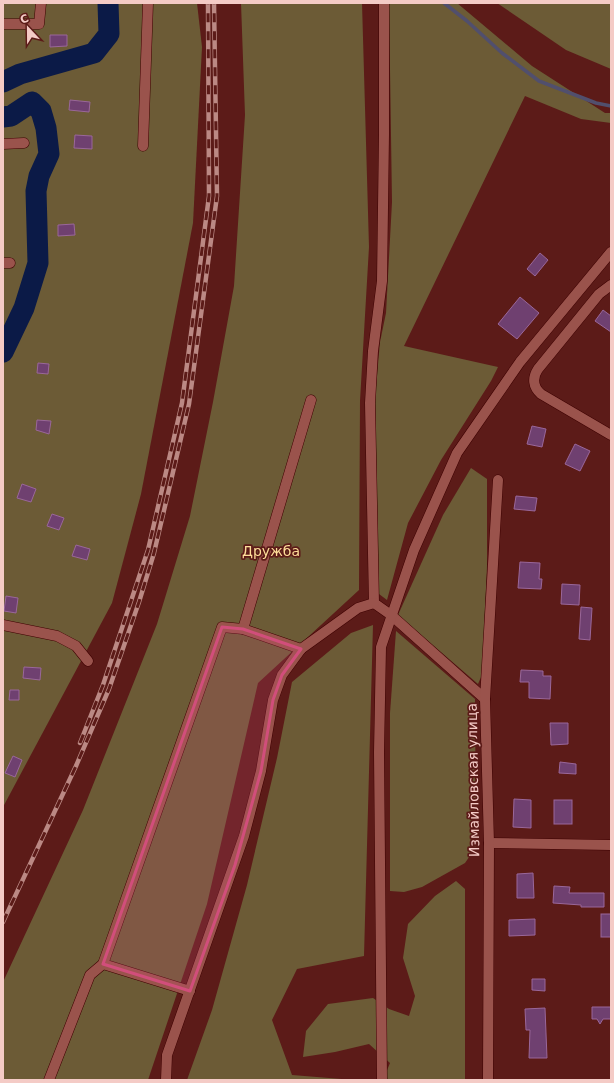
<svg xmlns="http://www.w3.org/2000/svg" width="614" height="1083" font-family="'DejaVu Sans',sans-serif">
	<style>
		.green { fill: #6c5b36 }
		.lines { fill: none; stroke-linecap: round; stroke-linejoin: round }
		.stream { stroke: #514f6d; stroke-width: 3.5 }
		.river { stroke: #0b1a47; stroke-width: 21 }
		.building { fill: #6f4070; stroke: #9a679a }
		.street-casing { stroke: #3e0001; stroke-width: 11 }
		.street { stroke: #9a534c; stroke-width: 10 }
		.rail-casing { stroke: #bb8984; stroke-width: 4.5 }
		.rail { stroke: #5c1b18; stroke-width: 3; stroke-dasharray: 9; stroke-linecap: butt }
		.marked { fill: #d14e7b; fill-opacity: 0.2; stroke: #d14e7b; stroke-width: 3; stroke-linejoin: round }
		.labels { text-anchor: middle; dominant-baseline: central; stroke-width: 3.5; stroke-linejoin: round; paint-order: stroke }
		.park-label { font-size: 14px; fill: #fdde99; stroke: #5c1b18 }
		.street-label { font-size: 14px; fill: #f4cbc6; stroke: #5c1b18 }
	</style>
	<rect width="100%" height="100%" fill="#5c1b18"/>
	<g class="green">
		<polygon points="3,3 197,3 202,47 193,223 141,494 112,603 3,807"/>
		<polygon points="241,3 362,3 369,247 360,401 359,590 258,683 207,904 148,1080 3,1080 3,982 83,810 157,624 190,516 213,402 234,286 245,115"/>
		<polygon points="389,3 457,3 532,66 605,113 611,113 611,123 581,119 525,96 404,346 498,367 491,381 441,460 408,523 387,600 379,594 375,398 380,342 386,313 392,202"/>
		<polygon points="497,3 611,3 611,69 566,50"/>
		<polygon points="471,468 487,479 487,566 482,675 478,684 398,615 443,515"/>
		<polygon points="373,625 364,956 297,969 272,1020 292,1075 354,1080 187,1080 212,1010 247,885 277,758 292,682 351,633"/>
		<polygon points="396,631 475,699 476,847 465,863 422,887 404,892 390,891 390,713"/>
		<polygon points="456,881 465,889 465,1080 383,1080 390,1063 369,1044 335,1052 303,1057 306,1031 328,1004 373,998 389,1009 409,1016 415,996 403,958 408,924 435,896"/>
	</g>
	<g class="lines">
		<polyline class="stream" points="444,3 467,21 502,53 539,81 596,103 611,106"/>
		<g class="river">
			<polyline points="3,82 20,74 94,53 109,34 108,3"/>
			<polyline points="3,117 11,116 32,102 41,111 46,128 49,154 39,176 36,191 38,263 24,308 3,352"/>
		</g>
	</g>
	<g class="building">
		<polygon points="50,35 67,35 67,46 50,47"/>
		<polygon points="70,100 90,102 89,112 69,110"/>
		<polygon points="75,135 92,136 92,149 74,148"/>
		<polygon points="74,224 75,235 58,236 58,225"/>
		<polygon points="540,253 548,260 535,276 527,269"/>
		<polygon points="520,297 539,313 517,339 498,324"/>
		<polygon points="603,310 611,316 611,332 595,321"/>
		<polygon points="38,363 49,364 48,374 37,373"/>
		<polygon points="37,420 51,421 49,434 36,430"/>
		<polygon points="532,426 546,429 542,447 527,444"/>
		<polygon points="575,444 590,451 580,471 565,464"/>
		<polygon points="22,484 36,489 31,502 17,498"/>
		<polygon points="516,496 537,498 535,511 514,509"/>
		<polygon points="52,514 64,518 59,530 47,526"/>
		<polygon points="76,545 90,549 87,560 72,556"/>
		<polygon points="520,562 540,563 539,579 542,579 541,589 518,588"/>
		<polygon points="562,584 580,585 579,605 561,604"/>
		<polygon points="6,596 18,598 16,613 4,611"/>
		<polygon points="581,607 592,608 590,640 579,639"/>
		<polygon points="24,667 41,668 40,680 23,678"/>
		<polygon points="521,670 543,671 543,676 551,676 550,699 529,698 529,682 520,682"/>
		<polygon points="10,690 19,690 19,700 9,700"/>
		<polygon points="550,723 568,723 568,744 551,745"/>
		<polygon points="13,756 22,760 15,777 5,773"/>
		<polygon points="560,762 576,764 576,774 559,773"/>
		<polygon points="514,799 531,800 531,828 513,827"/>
		<rect x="554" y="800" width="18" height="24"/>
		<polygon points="533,873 534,898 517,898 517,874"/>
		<polygon points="554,886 570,887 569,893 604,893 604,907 581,907 581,905 553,903"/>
		<rect x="601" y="914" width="10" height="23"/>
		<polygon points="535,919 535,935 509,936 509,920"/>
		<polygon points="532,979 545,979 545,991 532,990"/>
		<polygon points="592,1007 611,1007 611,1019 603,1019 600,1024 597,1019 592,1019"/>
		<polygon points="545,1008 547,1058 529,1058 530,1030 526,1030 525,1009"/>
	</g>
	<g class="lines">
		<g class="street-casing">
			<g id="street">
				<polyline points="3,24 39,24 41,3"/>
				<polyline points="3,144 24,143"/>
				<polyline points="143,146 148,3"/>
				<polyline points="3,263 10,263"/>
				<path d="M611 285 599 294 538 369C532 378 533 387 541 394L611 435"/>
				<polyline points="374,603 370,403 373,351 382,281 384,134 384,3"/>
				<polyline points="374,603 391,615 485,699"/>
				<polyline points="3,625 57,636 76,646 88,661"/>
				<polyline points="243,629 311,400"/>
				<polyline points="489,843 611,845"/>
				<polyline points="103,964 190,991"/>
				<polyline points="49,1080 90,975 103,964 222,627 243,629 301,649"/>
				<polyline points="166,1080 167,1055 244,836 261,771 273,700 282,675 301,649 358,608 374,603"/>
				<polyline points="382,1080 379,752 381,647 414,550 457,453 520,362 611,252"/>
				<polyline points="488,1080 489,843 485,699 498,480"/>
			</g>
		</g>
		<use href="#street" class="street"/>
		<g class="rail-casing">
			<g id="rail">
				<polyline points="80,743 103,685 148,550 182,403 209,196 208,3"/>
				<polyline points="3,922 76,766 109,689 139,602 154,553 189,404 217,196 214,3"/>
			</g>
		</g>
		<use href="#rail" class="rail"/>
	</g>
	<path class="marked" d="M222 627 243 629 301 649 282 675 273 700 261 771 235 865 190 991 103 964Z"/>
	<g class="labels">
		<g class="park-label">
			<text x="271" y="551">Дружба</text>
		</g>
		<g class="street-label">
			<text transform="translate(473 780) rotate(-91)">Измайловская улица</text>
		</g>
	</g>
	<rect width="614" height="1083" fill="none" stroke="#f4cbc6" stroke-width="8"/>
	<g transform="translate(28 28) rotate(338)" stroke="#5c1b18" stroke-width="3" paint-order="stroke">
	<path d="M0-3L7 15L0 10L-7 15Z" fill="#f4cbc6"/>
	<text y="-6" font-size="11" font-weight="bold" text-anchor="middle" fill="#f4cbc6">С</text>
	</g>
</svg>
